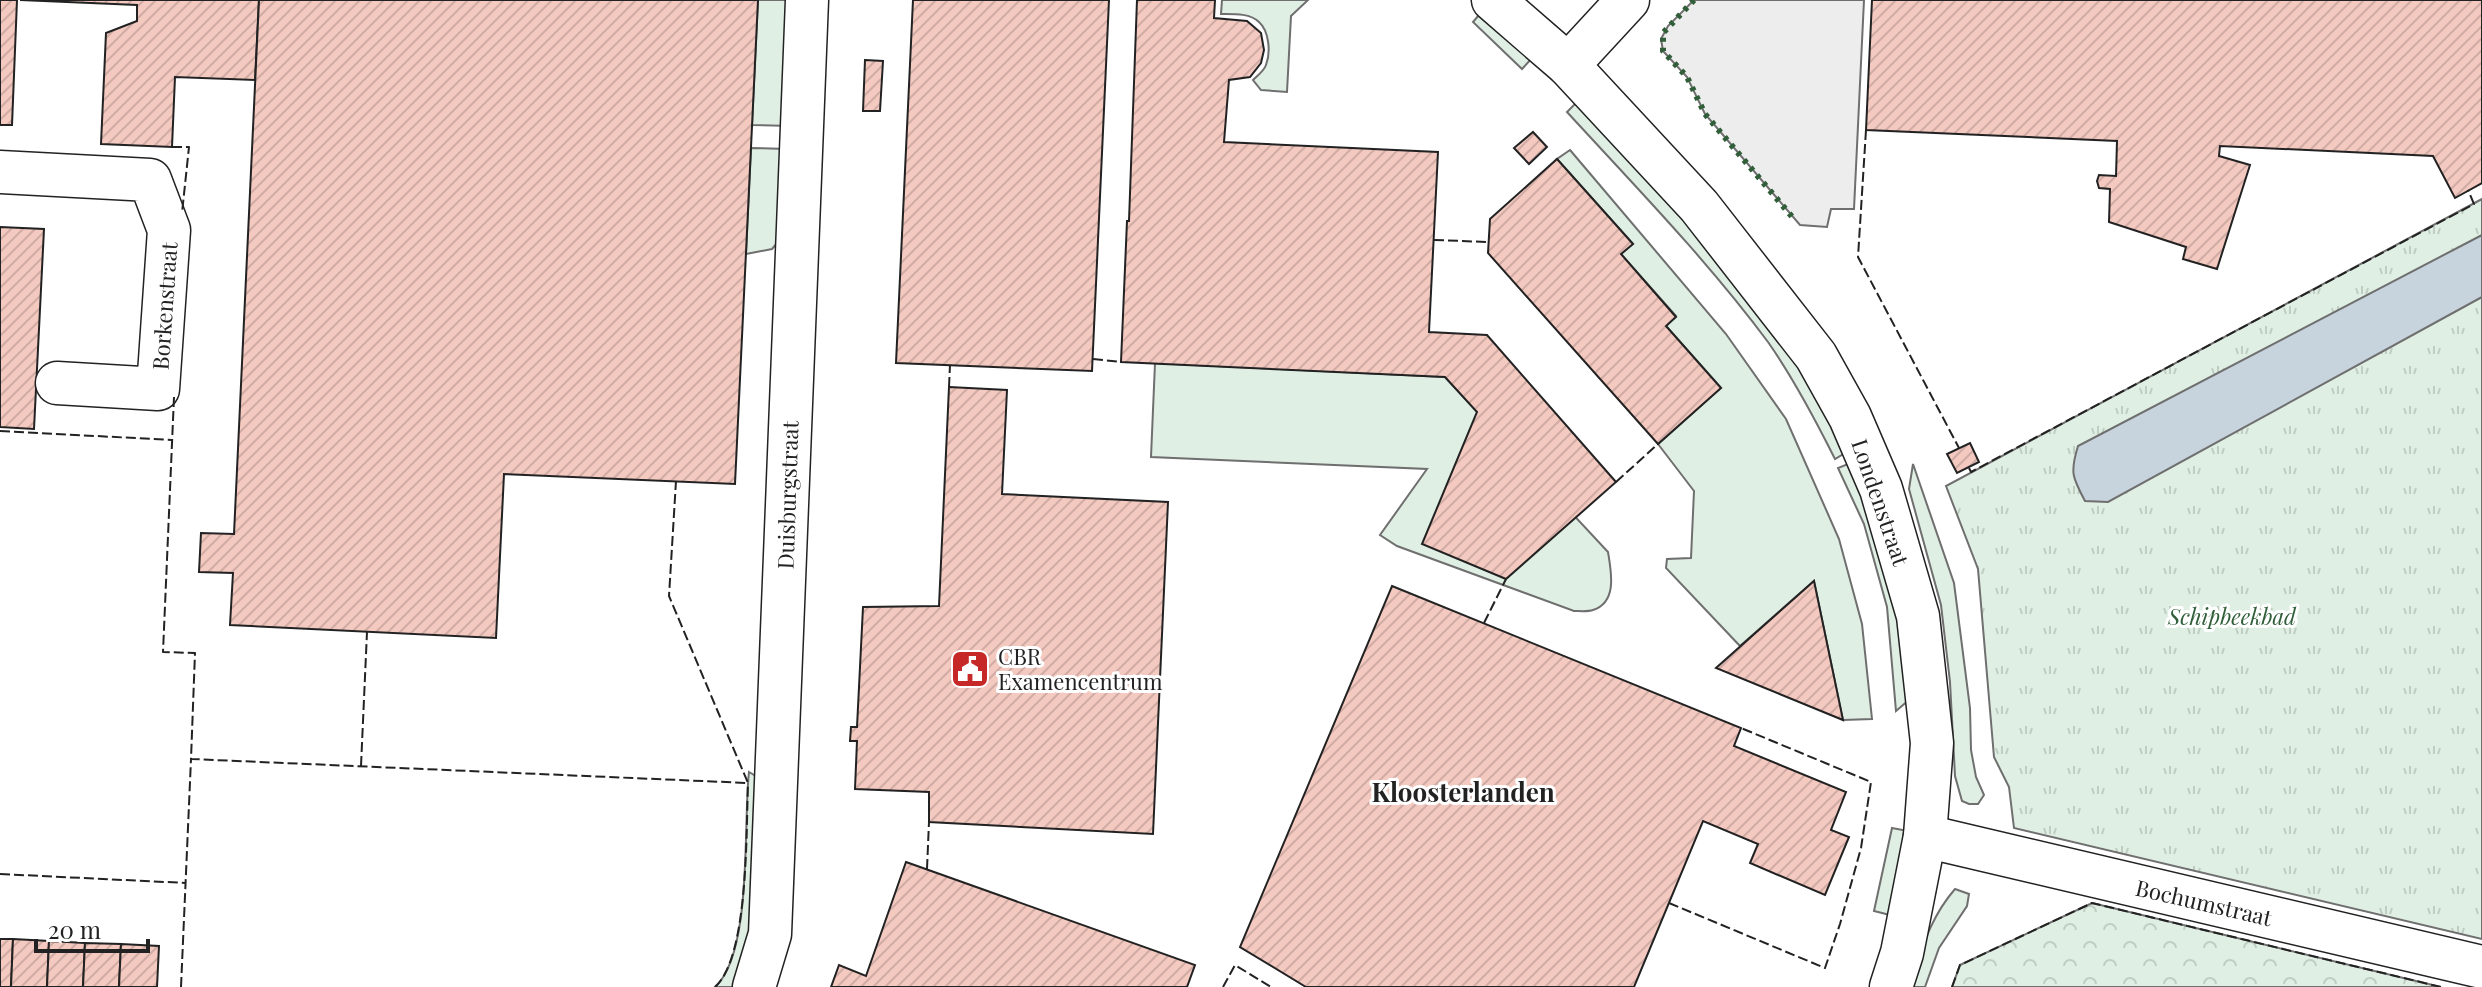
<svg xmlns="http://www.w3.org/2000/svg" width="2482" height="987" font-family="'Playfair Display',serif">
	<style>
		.grass { fill: #e0efe3; stroke: #6f6f6f; stroke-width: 2 }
		.forest { fill: url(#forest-crowns); stroke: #6f6f6f; stroke-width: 2 }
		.park { fill: url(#park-tufts); stroke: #6f6f6f; stroke-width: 2 }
		.parking { fill: #ededed; stroke: #6f6f6f; stroke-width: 2 }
		.water { fill: #c7d3dd; stroke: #6f6f6f; stroke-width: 2 }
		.building { fill: url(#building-hatch); stroke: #222; stroke-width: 2 }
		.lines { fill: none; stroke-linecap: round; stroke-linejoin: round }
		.minor-casing { stroke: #222; stroke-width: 45 }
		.minor { stroke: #fff; stroke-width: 42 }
		.hedge { stroke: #2f5e38; stroke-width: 6; stroke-dasharray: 4 6; stroke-linecap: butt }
		.fence { stroke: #222; stroke-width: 2; stroke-dasharray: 10 4; stroke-linecap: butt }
		.labels { text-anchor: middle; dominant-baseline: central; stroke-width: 6; stroke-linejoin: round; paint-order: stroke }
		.street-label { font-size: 22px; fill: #222; stroke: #fff }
		.park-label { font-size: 22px; font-style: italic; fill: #2f5e38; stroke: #fff }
		.poi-label { font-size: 22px; fill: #222; stroke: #fff; text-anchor: start }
		.quarter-label { font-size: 26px; font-weight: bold; fill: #222; stroke: #fff }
	</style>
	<defs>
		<pattern id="forest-crowns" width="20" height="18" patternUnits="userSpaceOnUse" patternTransform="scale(2)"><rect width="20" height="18" fill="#e0efe3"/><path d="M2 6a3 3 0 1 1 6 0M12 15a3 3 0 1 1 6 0" fill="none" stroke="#c0cdc2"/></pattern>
		<pattern id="park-tufts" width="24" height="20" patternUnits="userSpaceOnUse" patternTransform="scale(2)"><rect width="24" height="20" fill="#e0efe3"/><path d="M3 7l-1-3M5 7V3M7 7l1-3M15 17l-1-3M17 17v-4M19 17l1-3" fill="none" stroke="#c0cdc2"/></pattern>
		<pattern id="building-hatch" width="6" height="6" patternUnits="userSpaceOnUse" patternTransform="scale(2)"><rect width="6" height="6" fill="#f3c9c0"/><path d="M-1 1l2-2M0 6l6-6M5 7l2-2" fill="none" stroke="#d0aca5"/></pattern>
	</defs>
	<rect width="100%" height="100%" fill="#fff"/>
	<g class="grass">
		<polygon points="758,0 794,0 791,126 752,125"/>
		<path d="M1222 0H1308L1291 16 1287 92 1261 90 1253 80C1257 76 1264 71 1266 65 1271 52 1269 31 1259 22 1250 13 1233 14 1221 14Z"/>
		<polygon points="1484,9 1534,56 1522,69 1473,22"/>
		<path d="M1580 99 1788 341 1850 450 1835 459C1815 419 1794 379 1768 342 1707 260 1636 187 1567 112Z"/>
		<polygon points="751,148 787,149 784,235 772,249 746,254"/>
		<polygon points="1570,150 1726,334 1786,419 1839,539 1862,624 1872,719 1843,720 1814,581 1740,646 1666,568 1667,559 1691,558 1694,491 1658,444 1721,388 1666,326 1676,316 1621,254 1633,244 1557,159"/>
		<path d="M1155 363 1445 377 1608 552C1611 571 1618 602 1593 610 1588 612 1579 611 1574 611L1397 546 1380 535 1427 469 1151 457Z"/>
		<polygon points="1853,462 1903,624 1910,699 1896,711 1887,607 1864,524 1838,468"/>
		<polygon points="1913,464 1954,583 1970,708 1971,750 1976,777 1984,795 1978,804 1969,804 1962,801 1955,776 1950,682 1941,605 1909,489"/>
		<path d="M749 772 759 778 751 948 738 981 732 987H715C753 953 743 822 749 772Z"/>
		<polygon points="1892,828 1908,831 1890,915 1874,911"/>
		<path d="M1955 889 1969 894 1967 906 1939 948 1925 987H1909C1922 950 1929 919 1955 889Z"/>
	</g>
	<polygon class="forest" points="2092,903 2441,987 1952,987 1960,965"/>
	<polygon class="park" points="2482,199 2482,939 2014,828 2009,787 1994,757 1978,569 1946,486"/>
	<polygon class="parking" points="1694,0 1864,0 1854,209 1831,209 1827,227 1800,225 1705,114 1687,77 1663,51 1661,39 1668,26"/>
	<path class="water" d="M2482 235V297L2108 502 2085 501C2072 477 2070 472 2078 446Z"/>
	<g class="building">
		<polygon points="0,0 17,0 12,125 0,125"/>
		<polygon points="20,0 259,0 255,80 175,77 172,147 101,144 106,33 137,21 137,5"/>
		<polygon points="259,0 758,0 735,484 504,474 496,638 230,625 233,573 199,572 201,533 234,534"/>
		<polygon points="913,0 1109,0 1092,371 896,363"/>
		<polygon points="1137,0 1215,0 1214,18 1247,21 1261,33 1264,50 1261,63 1250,77 1229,80 1224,142 1438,152 1429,332 1487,335 1616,482 1506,579 1422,544 1477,412 1445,377 1121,362 1127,221 1129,221"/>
		<polygon points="1872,0 2482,0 2482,183 2455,198 2433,156 2220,146 2219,156 2250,165 2217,269 2183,259 2186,247 2109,222 2110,189 2099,188 2097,181 2099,175 2116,176 2117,141 1866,130"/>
		<polygon points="865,60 883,61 880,111 863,111"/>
		<polygon points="1533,132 1547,147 1529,164 1514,148"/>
		<polygon points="1557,159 1633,244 1621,254 1676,317 1666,326 1721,388 1658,444 1488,253 1490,219"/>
		<polygon points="0,227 44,229 34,429 0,427"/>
		<polygon points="949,387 1007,390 1002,494 1168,502 1153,834 929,822 929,792 855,789 857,741 850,741 851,727 857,727 863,607 939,606"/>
		<polygon points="1970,443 1979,462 1957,473 1947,454"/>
		<polygon points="1814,581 1843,720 1716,668"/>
		<polygon points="1392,586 1741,728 1734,746 1846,792 1831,830 1849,837 1825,895 1750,863 1758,844 1703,821 1634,987 1306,987 1240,947"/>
		<polygon points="906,862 1195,965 1187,987 831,987 839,965 866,976"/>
		<polygon points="0,939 13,939 11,987 0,987"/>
		<polygon points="13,939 49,941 47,987 11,987"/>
		<polygon points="49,941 85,943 83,987 47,987"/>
		<polygon points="85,943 121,944 119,987 83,987"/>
		<polygon points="121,944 159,946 157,987 119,987"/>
	</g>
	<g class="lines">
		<g class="minor-casing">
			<g id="minor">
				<polyline points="1493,0 1568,65 1699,206 1816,356 1850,417 1881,489 1918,616 1932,743 1925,836 1902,953 1891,987"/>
				<polyline points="1568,65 1628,0"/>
				<polyline points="0,172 150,180 169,230 158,389 57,383"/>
				<polyline points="1925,836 2482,967"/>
				<polyline points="754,987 770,934 807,0"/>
			</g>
		</g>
		<use href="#minor" class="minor"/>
		<polyline class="hedge" points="1694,0 1663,33 1663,51 1687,77 1705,114 1794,219"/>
		<g class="fence">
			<polyline points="1866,130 1858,257 1959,448"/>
			<polyline points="172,147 189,147 182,213"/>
			<polyline points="1434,240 1489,242"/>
			<polyline points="1093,359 1121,362"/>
			<polyline points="949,387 950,365"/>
			<polyline points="174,397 163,652 195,653 191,759 748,783 669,596 676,481"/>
			<polyline points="0,431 172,440"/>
			<polyline points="1969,468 1971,472 2474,204 2468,190"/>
			<polyline points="1616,482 1658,444"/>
			<polyline points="1484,623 1506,579"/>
			<polyline points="361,766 367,632"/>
			<polyline points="927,869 929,822"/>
			<polyline points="0,874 186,883"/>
			<polyline points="1669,903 1825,968 1840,924 1861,848 1871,782 1741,728"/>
			<polyline points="181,987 191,759"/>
			<path d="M715 987C749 957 746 829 748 783"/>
			<polyline points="1223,987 1235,965 1271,987"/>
			<polyline points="1952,987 1960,965 2092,903 2441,987"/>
		</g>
	</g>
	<defs>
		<g id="civic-square" transform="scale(2)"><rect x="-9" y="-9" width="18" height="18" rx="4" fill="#c62828" stroke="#fff"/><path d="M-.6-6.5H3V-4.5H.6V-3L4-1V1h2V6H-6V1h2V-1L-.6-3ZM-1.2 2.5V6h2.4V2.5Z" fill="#fff"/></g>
	</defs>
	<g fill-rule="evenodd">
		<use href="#civic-square" x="970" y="669"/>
	</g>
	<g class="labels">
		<g class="street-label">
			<text transform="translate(164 306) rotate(-86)">Borkenstraat</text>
			<text transform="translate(787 495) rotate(-88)">Duisburgstraat</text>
			<text transform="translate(1881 502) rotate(71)">Londenstraat</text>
			<text transform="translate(2204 902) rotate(13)">Bochumstraat</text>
		</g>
		<g class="park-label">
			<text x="2232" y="616">Schipbeekbad</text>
		</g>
		<g class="poi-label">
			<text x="998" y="656">CBR<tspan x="998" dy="25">Examencentrum</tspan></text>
		</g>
		<g class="quarter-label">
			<text x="1463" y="791">Kloosterlanden</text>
		</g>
	</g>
	<path d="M36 939v12h112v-12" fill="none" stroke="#222222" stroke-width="4"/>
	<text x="48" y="939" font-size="24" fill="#222222" stroke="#ffffff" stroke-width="6" paint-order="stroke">20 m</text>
</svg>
